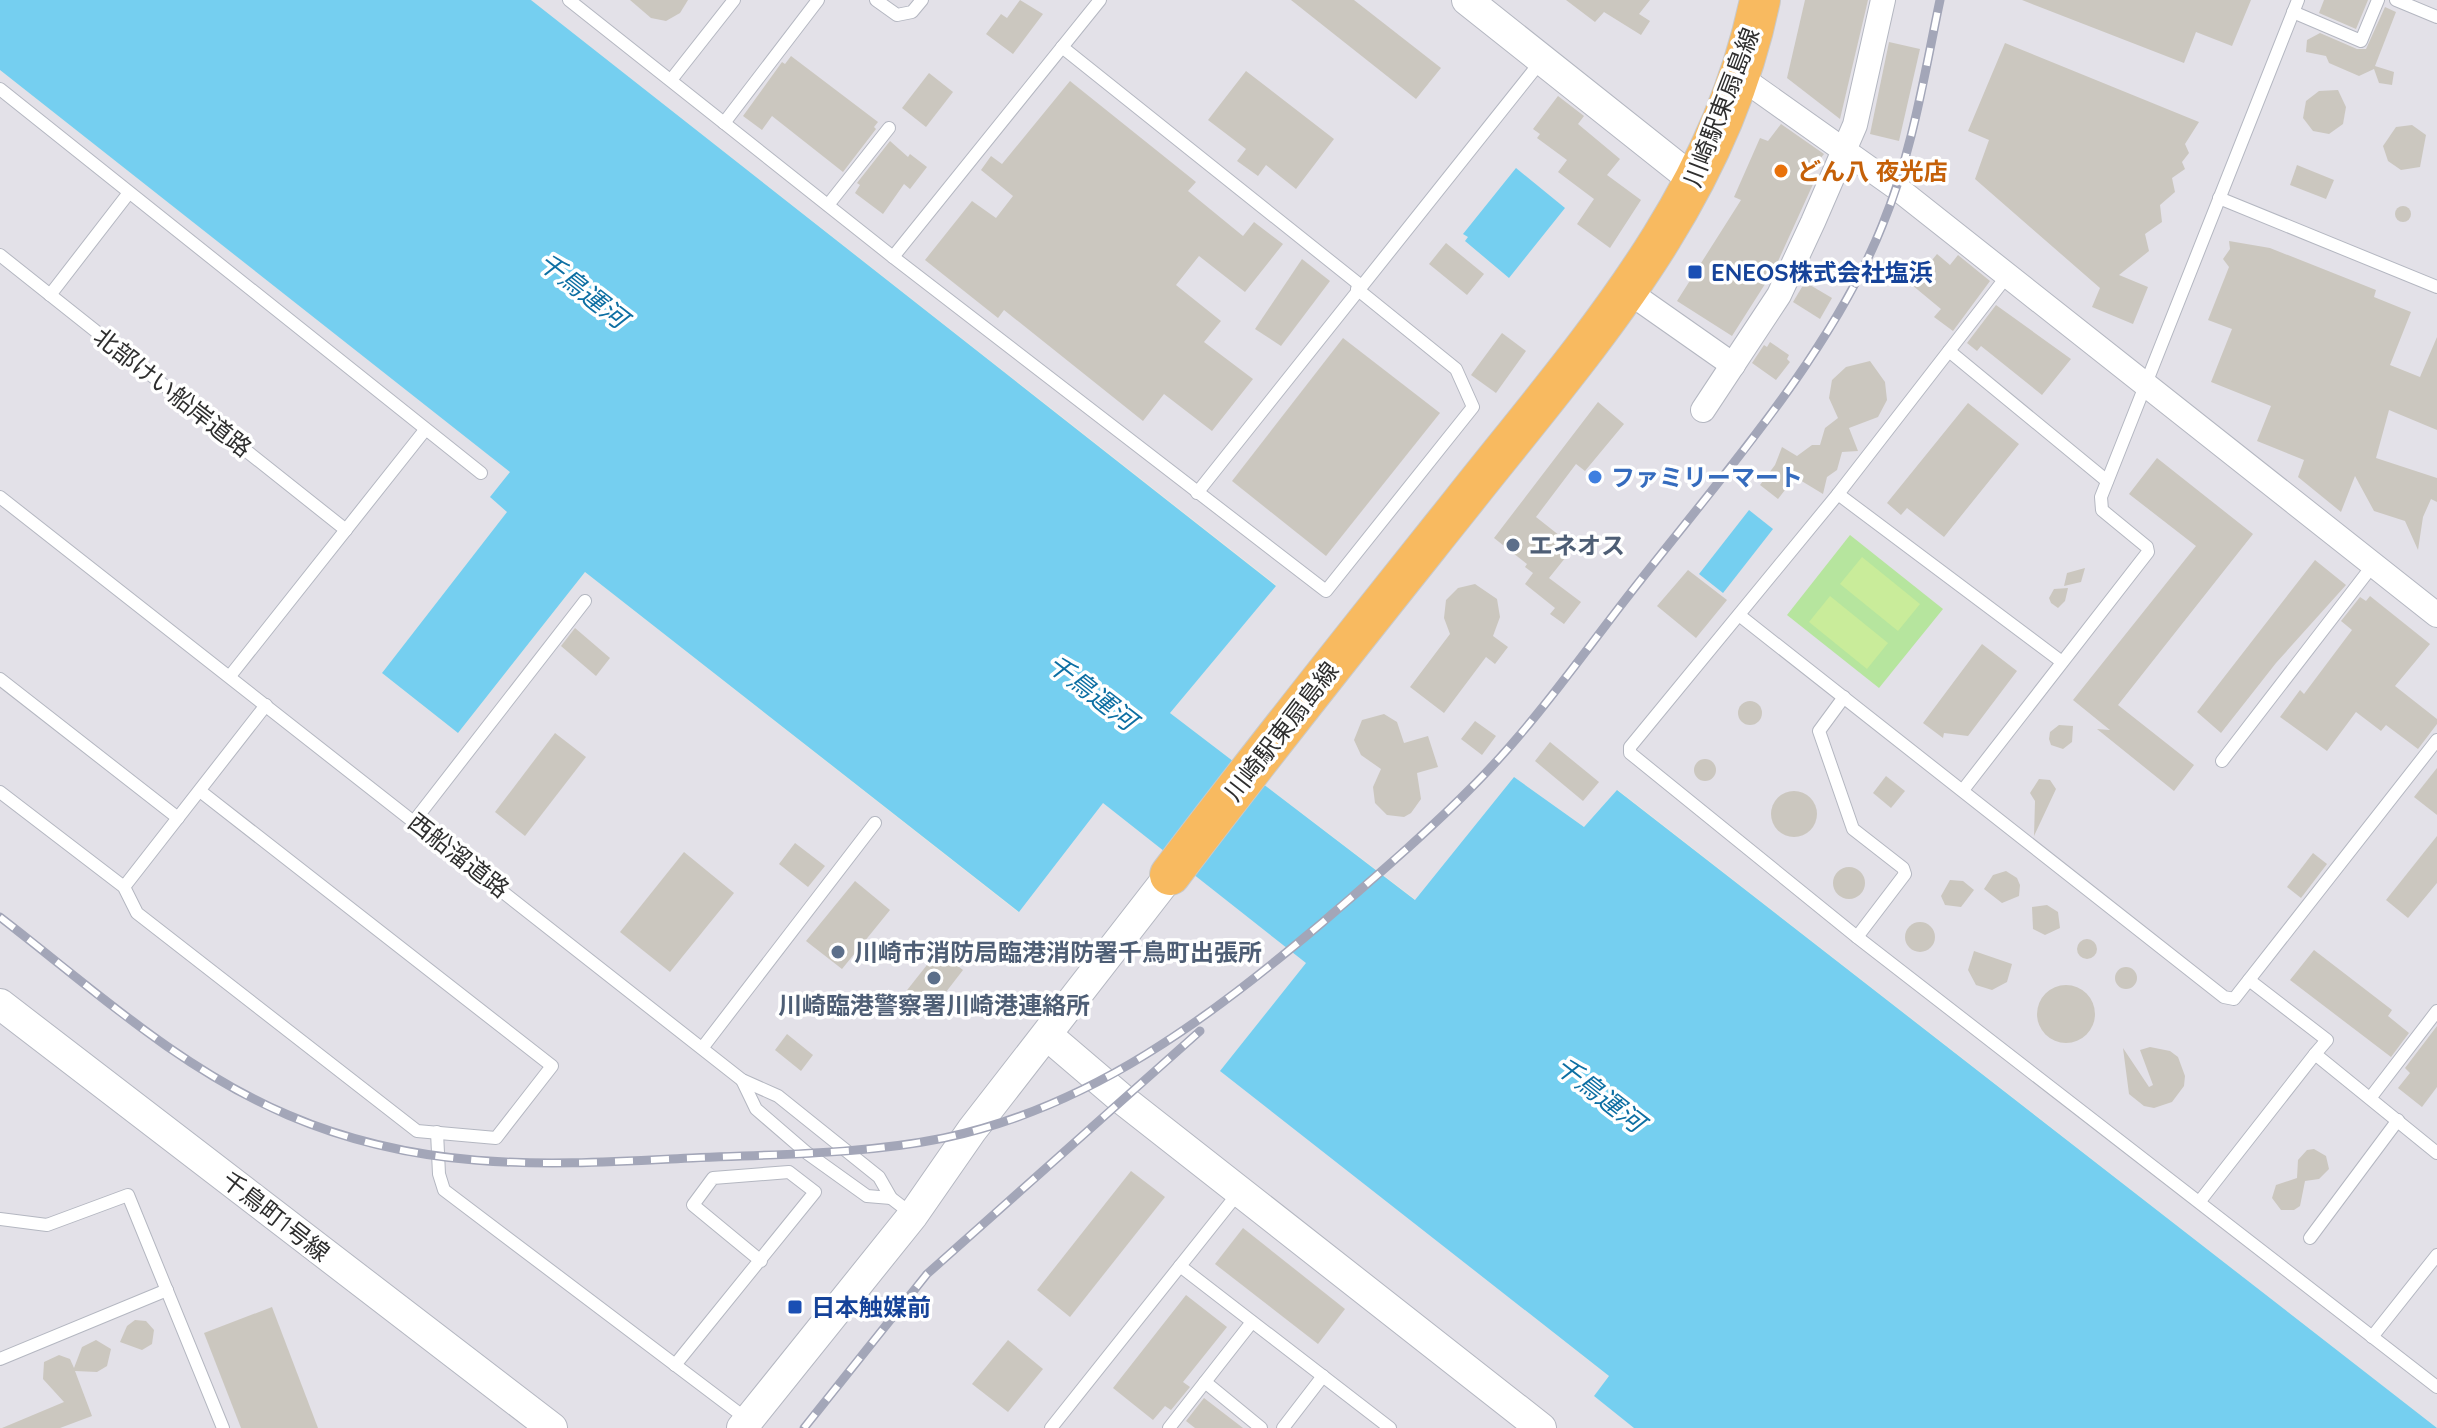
<svg xmlns="http://www.w3.org/2000/svg" width="2437" height="1428" font-family="Quicksand,'Noto Sans JP',sans-serif">
	<style>
		.industrial { fill: #e3e1e8 }
		.green { fill: #b6e59e }
		.pitch { fill: #c9ec9a }
		.water { fill: #75cff0 }
		.building { fill: #cbc7bf }
		.lines { fill: none; stroke-linecap: round; stroke-linejoin: round }
		.service-casing { stroke: #b4b7c1; stroke-width: 14 }
		.minor-casing { stroke: #b4b7c1; stroke-width: 26 }
		.tertiary-casing { stroke: #b4b7c1; stroke-width: 32 }
		.trunk-casing { stroke: #c9c9c9; stroke-width: 42 }
		.service { stroke: #fff; stroke-width: 12 }
		.minor { stroke: #fff; stroke-width: 24 }
		.tertiary { stroke: #fff; stroke-width: 30 }
		.trunk { stroke: #f8ba60; stroke-width: 40 }
		.rail-casing { stroke: #a3a6b8; stroke-width: 9 }
		.rail { stroke: #fff; stroke-width: 6; stroke-dasharray: 18; stroke-linecap: butt }
		.food-dot { fill: #e8710a; stroke: #fff; stroke-width: 3 }
		.transit-dot { fill: #1a4fb4; stroke: #fff; stroke-width: 3 }
		.shop-dot { fill: #3f7fe0; stroke: #fff; stroke-width: 3 }
		.service-dot { fill: #5c6f8a; stroke: #fff; stroke-width: 3 }
		.labels { text-anchor: middle; dominant-baseline: central; stroke-width: 7; stroke-linejoin: round; paint-order: stroke }
		.street-label { font-size: 24px; fill: #2e2e2e; stroke: #fff }
		.food-label { font-size: 24px; font-weight: bold; fill: #c56008; stroke: #fff; text-anchor: start }
		.transit-label { font-size: 24px; font-weight: bold; fill: #164399; stroke: #fff; text-anchor: start }
		.shop-label { font-size: 24px; font-weight: bold; fill: #366cbe; stroke: #fff; text-anchor: start }
		.service-label { font-size: 24px; font-weight: bold; fill: #4e5e75; stroke: #fff; text-anchor: start }
		.water-label { font-size: 26px; font-style: italic; fill: #0d6fa3; stroke: #fff }
	</style>
	<rect width="100%" height="100%" fill="#efe9e1"/>
	<g class="industrial">
		<polygon points="531,0 2437,0 2437,1428 1618,790 1584,827 1514,777 1416,900 1170,713 1276,585"/>
		<polygon points="0,70 511,472 508,511 382,673 458,733 585,572 1018,912 1102,802 1307,963 1221,1070 1610,1377 1594,1396 1635,1428 0,1428"/>
	</g>
	<polygon class="green" points="1850,535 1943,609 1879,688 1787,615"/>
	<g class="pitch">
		<polygon points="1862,557 1920,604 1898,631 1840,584"/>
		<polygon points="1830,596 1888,643 1867,669 1809,622"/>
	</g>
	<g class="water">
		<polygon points="0,0 531,0 1276,586 1170,713 1415,900 1514,777 1584,827 1617,790 2437,1428 1634,1428 1594,1396 1609,1376 1220,1071 1306,963 1103,803 1019,912 585,572 458,733 382,673 507,512 490,497 510,472 0,70"/>
		<polygon points="1516,168 1565,208 1509,278 1465,241 1468,237 1463,234"/>
		<polygon points="1749,510 1773,529 1723,593 1699,574"/>
	</g>
	<g class="building">
		<polygon points="630,0 688,0 680,13 666,21 651,18"/>
		<polygon points="1020,0 1043,14 1013,54 986,34 1001,14 1007,18"/>
		<polygon points="1291,0 1354,0 1441,68 1416,99"/>
		<polygon points="1566,0 1650,0 1639,14 1650,21 1641,35 1604,12 1595,22"/>
		<polygon points="1805,0 1868,0 1840,119 1787,78"/>
		<polygon points="2022,0 2251,0 2232,46 2196,32 2184,63"/>
		<polygon points="2324,0 2368,0 2356,29 2319,13"/>
		<polygon points="2385,7 2396,12 2375,66 2394,72 2392,85 2379,83 2374,69 2359,76 2329,63 2326,56 2306,52 2307,40 2320,33 2357,49 2366,49"/>
		<polygon points="1889,42 1920,49 1899,141 1870,134"/>
		<polygon points="2005,43 2199,122 2185,144 2189,153 2182,162 2185,169 2172,178 2175,192 2160,205 2162,222 2145,234 2149,251 2119,275 2148,287 2133,324 2092,307 2100,288 1975,179 1989,140 1968,131"/>
		<polygon points="791,56 878,122 874,127 876,129 843,172 772,116 762,130 743,116 782,62 785,64"/>
		<polygon points="1246,71 1334,139 1296,189 1266,165 1258,176 1237,161 1246,149 1208,120"/>
		<polygon points="929,73 953,92 926,127 902,108"/>
		<polygon points="1070,81 1196,182 1188,191 1243,236 1254,222 1283,244 1245,292 1199,256 1176,285 1221,321 1204,342 1253,379 1212,431 1164,394 1143,421 1004,310 998,318 925,260 972,201 996,218 1013,196 981,170 991,156 1002,164"/>
		<polygon points="2338,90 2346,107 2343,124 2329,134 2313,131 2303,118 2306,101 2319,91"/>
		<polygon points="1558,96 1584,116 1578,124 1620,159 1607,175 1641,200 1610,248 1577,224 1594,199 1558,172 1567,160 1537,138 1540,134 1533,129"/>
		<polygon points="1781,124 1824,154 1808,174 1814,176 1814,182 1774,270 1732,336 1677,301 1741,200 1734,197 1760,138 1768,141"/>
		<polygon points="2412,125 2426,135 2420,167 2401,170 2388,161 2383,146 2396,127"/>
		<polygon points="890,141 908,157 910,154 927,167 910,189 904,184 883,214 855,193 860,185 857,183"/>
		<polygon points="2297,165 2334,180 2326,199 2290,185"/>
		<circle cx="2403" cy="214" r="8"/>
		<polygon points="2229,241 2270,248 2376,290 2374,297 2411,312 2390,365 2420,377 2437,337 2437,430 2389,410 2376,458 2437,478 2437,502 2431,499 2423,517 2418,550 2405,521 2374,511 2355,476 2341,512 2298,477 2304,460 2257,441 2271,406 2211,382 2232,329 2208,320 2229,267 2223,259 2230,249"/>
		<polygon points="1446,243 1484,274 1467,295 1429,264"/>
		<polygon points="1937,254 1950,265 1958,255 1990,281 1953,331 1934,317 1941,309 1912,285"/>
		<polygon points="1302,259 1330,281 1281,346 1255,329"/>
		<polygon points="1805,282 1832,298 1820,319 1793,302"/>
		<polygon points="1996,305 2071,359 2042,395 1981,346 1977,351 1967,343"/>
		<polygon points="1502,333 1526,351 1496,393 1471,375"/>
		<polygon points="1343,338 1440,413 1326,556 1232,481"/>
		<polygon points="1770,342 1789,355 1787,359 1790,362 1776,380 1752,363 1764,345 1767,347"/>
		<polygon points="1870,361 1885,382 1887,400 1878,417 1849,428 1858,451 1842,452 1837,470 1827,477 1823,494 1795,477 1778,499 1760,485 1775,465 1782,447 1797,456 1812,445 1820,445 1825,428 1838,418 1829,398 1832,380 1846,367"/>
		<polygon points="1598,402 1624,424 1585,471 1576,464 1536,517 1574,547 1549,578 1581,602 1564,624 1550,614 1555,608 1525,584 1533,573 1525,567 1527,564 1494,538"/>
		<polygon points="1968,403 2019,444 1944,537 1907,508 1901,515 1887,503"/>
		<polygon points="2157,458 2253,534 2118,705 2194,765 2174,791 2097,729 2110,730 2073,700 2196,546 2129,494"/>
		<polygon points="2315,560 2346,585 2276,663 2221,733 2197,712"/>
		<polygon points="2085,568 2081,582 2064,586 2067,573"/>
		<polygon points="1688,570 1727,600 1696,638 1657,606"/>
		<polygon points="1475,584 1497,599 1500,617 1493,636 1508,647 1495,664 1486,657 1444,713 1410,687 1450,634 1444,618 1446,600 1458,588"/>
		<polygon points="2068,588 2065,601 2058,608 2051,603 2049,598 2054,589"/>
		<polygon points="2370,596 2430,644 2395,686 2437,719 2437,724 2418,749 2386,725 2381,731 2356,712 2327,751 2280,717 2300,690 2304,694 2352,630 2341,621 2360,597 2366,601"/>
		<polygon points="575,628 610,658 596,676 561,646"/>
		<polygon points="1982,644 2017,671 1968,736 1944,733 1943,738 1923,723"/>
		<circle cx="1750" cy="713" r="12"/>
		<polygon points="1384,714 1397,722 1404,743 1428,736 1438,767 1417,773 1421,799 1411,813 1404,817 1387,815 1375,803 1373,787 1381,769 1361,755 1354,740 1362,720"/>
		<polygon points="1475,721 1496,736 1482,755 1461,739"/>
		<polygon points="2059,725 2073,726 2072,742 2063,749 2051,745 2049,739 2050,732"/>
		<polygon points="555,733 586,757 525,836 495,812"/>
		<polygon points="1550,742 1599,782 1583,801 1535,761"/>
		<circle cx="1705" cy="770" r="11"/>
		<polygon points="2437,768 2437,815 2414,797"/>
		<polygon points="1886,776 1905,791 1891,808 1873,793"/>
		<polygon points="2039,779 2050,780 2056,789 2034,836 2035,801 2030,793"/>
		<circle cx="1794" cy="814" r="23"/>
		<polygon points="2437,836 2437,883 2408,918 2386,900"/>
		<polygon points="795,843 825,866 808,887 779,864"/>
		<polygon points="684,852 734,893 670,972 620,932"/>
		<polygon points="2313,853 2327,864 2301,898 2287,887"/>
		<circle cx="1849" cy="883" r="16"/>
		<polygon points="2006,871 2017,878 2020,885 2019,896 2002,903 1984,889 1993,875"/>
		<polygon points="1950,880 1963,881 1974,890 1961,907 1945,905 1941,896"/>
		<polygon points="855,881 890,910 842,969 806,941"/>
		<polygon points="2047,905 2058,912 2060,928 2045,935 2033,929 2032,907"/>
		<circle cx="1920" cy="937" r="15"/>
		<circle cx="2087" cy="949" r="10"/>
		<polygon points="2314,950 2392,1010 2388,1016 2409,1033 2391,1057 2290,980"/>
		<polygon points="938,951 963,970 929,1014 904,994"/>
		<polygon points="1974,951 2012,964 2007,982 1992,990 1976,985 1968,970"/>
		<circle cx="2126" cy="978" r="11"/>
		<circle cx="2066" cy="1014" r="29"/>
		<polygon points="2437,1026 2437,1087 2422,1107 2398,1088 2410,1073 2405,1068"/>
		<polygon points="787,1034 813,1055 801,1071 775,1050"/>
		<polygon points="2150,1047 2170,1051 2178,1057 2185,1076 2184,1086 2172,1102 2154,1108 2144,1106 2129,1094 2123,1048 2149,1087 2153,1085 2140,1050"/>
		<polygon points="2314,1149 2326,1156 2329,1169 2319,1179 2305,1181 2300,1206 2294,1210 2281,1210 2272,1198 2276,1185 2297,1178 2298,1160 2307,1150"/>
		<polygon points="1131,1171 1165,1197 1070,1317 1037,1290"/>
		<polygon points="1243,1228 1345,1309 1318,1344 1215,1264"/>
		<polygon points="1186,1295 1227,1327 1183,1382 1190,1387 1171,1410 1165,1406 1153,1420 1113,1388"/>
		<polygon points="272,1307 318,1428 241,1428 204,1333"/>
		<polygon points="135,1320 146,1321 154,1330 152,1344 142,1350 120,1342 127,1326"/>
		<polygon points="96,1340 111,1349 107,1366 97,1372 75,1371 92,1416 60,1428 2,1428 64,1402 43,1379 44,1362 59,1355 70,1359 74,1368 82,1347"/>
		<polygon points="1008,1340 1043,1369 1008,1412 972,1384"/>
		<polygon points="1204,1398 1243,1428 1195,1428 1186,1421"/>
	</g>
	<g class="lines">
		<g class="service-casing">
			<g id="service">
				<polyline points="569,0 893,257 1326,591 1473,407 1456,369 1357,289"/>
				<polyline points="876,0 897,15 912,12 922,0"/>
				<polyline points="2396,0 2437,17"/>
				<polyline points="2293,12 2361,41 2378,0"/>
				<polyline points="1062,47 1360,285"/>
				<polyline points="671,80 734,0"/>
				<polyline points="0,89 481,473"/>
				<polyline points="724,123 818,0"/>
				<polyline points="2219,198 2437,287"/>
				<polyline points="828,205 889,128"/>
				<polyline points="0,255 346,530"/>
				<polyline points="893,257 1100,0"/>
				<polyline points="2007,276 1838,494 1630,747 1630,753 1857,937 2437,1387"/>
				<polyline points="50,295 128,194"/>
				<polyline points="1949,351 2107,481"/>
				<polyline points="1197,493 1542,60"/>
				<polyline points="1838,494 2062,662"/>
				<polyline points="0,497 742,1080 778,1096 879,1177 891,1198 913,1215"/>
				<polyline points="1739,615 2224,997 2234,999 2437,740"/>
				<polyline points="230,676 425,430"/>
				<polyline points="0,679 178,818"/>
				<polyline points="1844,697 1819,731 1853,829 1903,868 1905,874 1857,937"/>
				<polyline points="2222,761 2373,565"/>
				<polyline points="1963,790 2148,552 2147,547 2102,510 2101,497 2298,0"/>
				<polyline points="0,792 124,887 137,913 417,1131 496,1138 552,1066 200,791"/>
				<polyline points="415,820 585,601"/>
				<polyline points="124,887 266,705"/>
				<polyline points="2249,980 2327,1040 2315,1054 2437,1153"/>
				<polyline points="703,1047 875,823"/>
				<polyline points="742,1080 756,1109 807,1153 867,1196 891,1198"/>
				<polyline points="2371,1097 2437,1011"/>
				<polyline points="437,1132 439,1174 444,1190 748,1420"/>
				<polyline points="2200,1201 2315,1054"/>
				<polyline points="0,1219 47,1225 128,1195 223,1428"/>
				<polyline points="2310,1238 2398,1120"/>
				<polyline points="1180,1266 1390,1428"/>
				<polyline points="2372,1337 2437,1255"/>
				<polyline points="0,1359 167,1290"/>
				<polyline points="675,1365 815,1192 789,1172 713,1178 693,1205 761,1261"/>
				<polyline points="1205,1382 1261,1428"/>
				<polyline points="1051,1428 1239,1192"/>
				<polyline points="1169,1428 1252,1322"/>
				<polyline points="1283,1428 1323,1376"/>
			</g>
		</g>
		<g class="minor-casing">
			<g id="minor">
				<polyline points="1739,76 1897,188 2437,615"/>
				<polyline points="1629,292 1733,365"/>
				<polyline points="1703,410 1779,295 1813,222 1855,125 1883,0"/>
			</g>
		</g>
		<g class="tertiary-casing">
			<g id="tertiary">
				<polyline points="1467,0 1696,182"/>
				<polyline points="0,1004 552,1428"/>
				<polyline points="1047,1035 1122,1099 1541,1428"/>
				<polyline points="742,1428 913,1215 972,1130 1170,875"/>
			</g>
		</g>
		<g class="trunk-casing">
			<path id="trunk" d="M1170 875C1265 749 1363 627 1461 504 1585 347 1718 203 1760 0"/>
		</g>
		<use href="#service" class="service"/>
		<use href="#minor" class="minor"/>
		<use href="#tertiary" class="tertiary"/>
		<use href="#trunk" class="trunk"/>
		<g class="rail-casing">
			<g id="rail">
				<path d="M0 917C92 988 180 1069 288 1115 416 1170 536 1166 671 1159 761 1154 855 1156 944 1138 1092 1107 1210 1017 1323 922 1375 877 1429 831 1477 782 1532 726 1577 662 1625 600 1712 487 1829 359 1882 226 1912 154 1924 76 1940 0"/>
				<polyline points="804,1428 927,1274 1200,1031"/>
			</g>
		</g>
		<use href="#rail" class="rail"/>
	</g>
	<circle class="food-dot" cx="1781" cy="171" r="8"/>
	<g class="transit-dot">
		<rect x="1687" y="264" width="16" height="16" rx="4"/>
		<rect x="787" y="1299" width="16" height="16" rx="4"/>
	</g>
	<circle class="shop-dot" cx="1595" cy="477" r="8"/>
	<g class="service-dot">
		<circle cx="1513" cy="545" r="8"/>
		<circle cx="838" cy="952" r="8"/>
		<circle cx="934" cy="978" r="8"/>
	</g>
	<g class="labels">
		<g class="street-label">
			<text transform="translate(1721 107) rotate(-69)">川崎駅東扇島線</text>
			<text transform="translate(173 392) rotate(38)">北部けい船岸道路</text>
			<text transform="translate(1281 731) rotate(-52)">川崎駅東扇島線</text>
			<text transform="translate(459 855) rotate(38)">西船溜道路</text>
			<text transform="translate(276 1216) rotate(38)">千鳥町1号線</text>
		</g>
		<g class="food-label">
			<text x="1797" y="171">どん八 夜光店</text>
		</g>
		<g class="transit-label">
			<text x="1711" y="272">ENEOS株式会社塩浜</text>
			<text x="811" y="1307">日本触媒前</text>
		</g>
		<g class="shop-label">
			<text x="1611" y="477">ファミリーマート</text>
		</g>
		<g class="service-label">
			<text x="1529" y="545">エネオス</text>
			<text x="854" y="952">川崎市消防局臨港消防署千鳥町出張所</text>
			<text x="934" y="1005" text-anchor="middle">川崎臨港警察署川崎港連絡所</text>
		</g>
		<g class="water-label">
			<text transform="translate(583 290) rotate(38)">千鳥運河</text>
			<text transform="translate(1092 692) rotate(38)">千鳥運河</text>
			<text transform="translate(1600 1094) rotate(38)">千鳥運河</text>
		</g>
	</g>
</svg>
